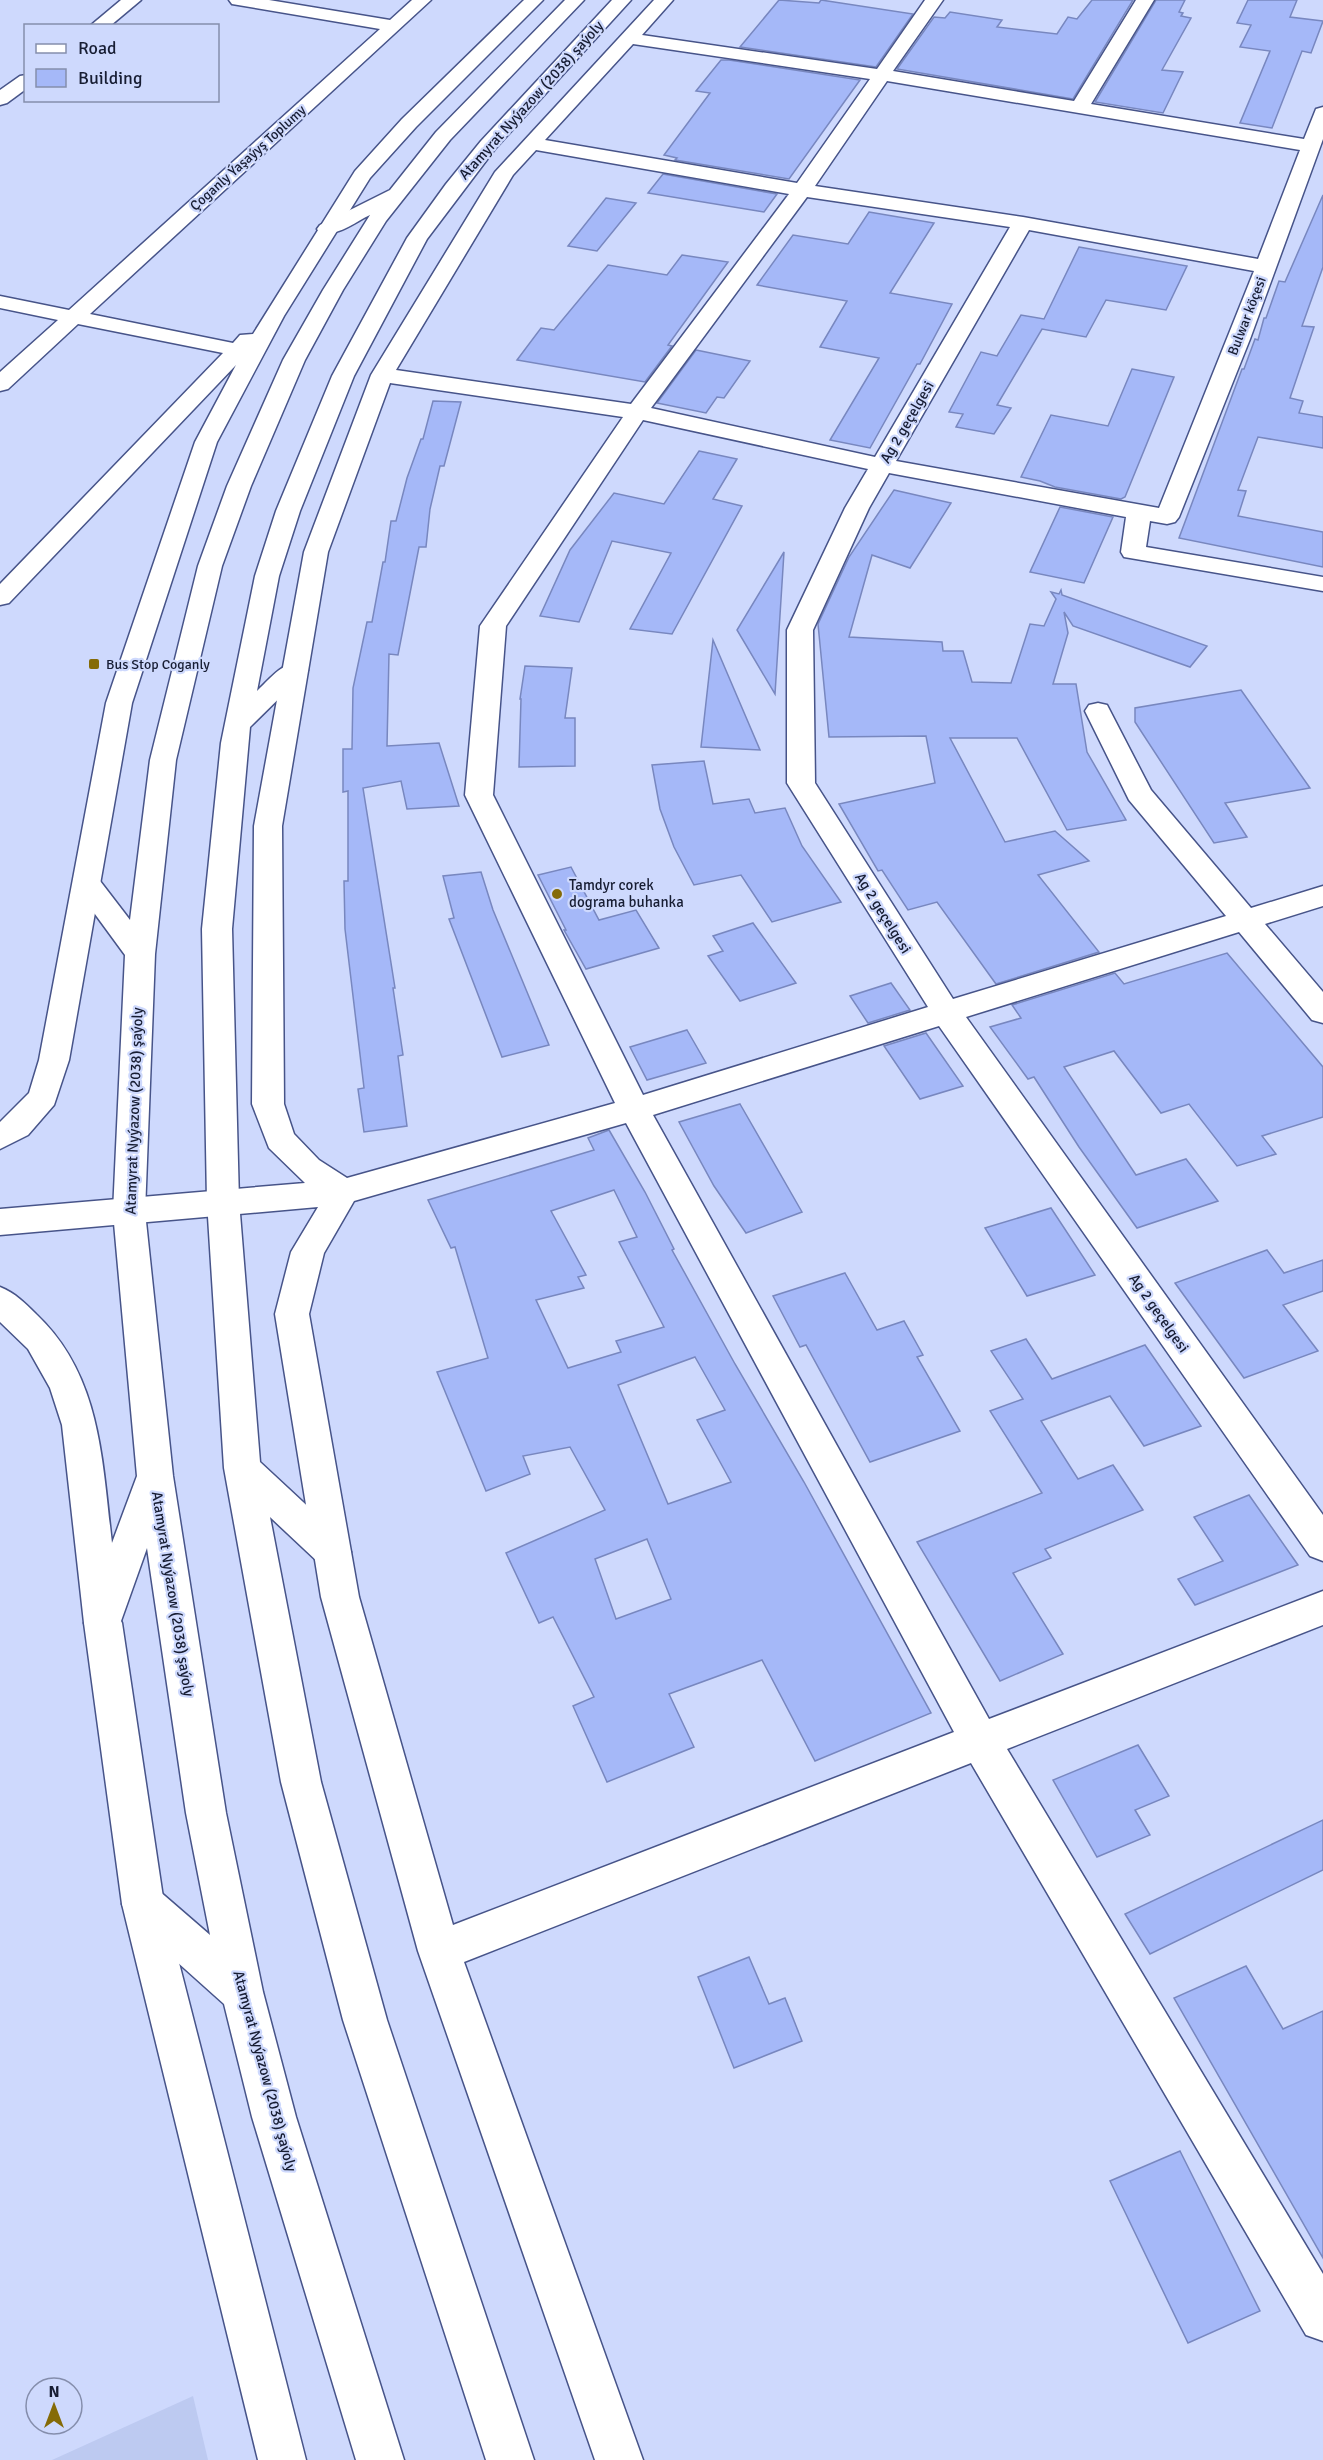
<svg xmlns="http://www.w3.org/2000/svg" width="1323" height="2460" font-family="Signika,sans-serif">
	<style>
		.built { fill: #bdcaf1 }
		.building { fill: #a5b8f8; stroke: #7887bf; stroke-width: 1.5; fill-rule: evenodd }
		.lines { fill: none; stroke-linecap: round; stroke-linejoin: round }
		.minor-casing { stroke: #475489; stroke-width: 3 }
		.major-casing { stroke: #475489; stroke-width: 3 }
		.minor { fill: #fff; fill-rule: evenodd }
		.major { fill: #fff; fill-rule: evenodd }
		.poi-dot { fill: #856b07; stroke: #ced9fd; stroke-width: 2 }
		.labels { text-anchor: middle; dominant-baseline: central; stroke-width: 4.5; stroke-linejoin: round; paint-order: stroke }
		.far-street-label { font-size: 14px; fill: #171d33; stroke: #ced9fd }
		.far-poi-label { font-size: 14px; fill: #171d33; stroke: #ced9fd; text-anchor: start }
		.street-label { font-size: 15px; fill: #171d33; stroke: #ced9fd }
		.poi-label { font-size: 15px; fill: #171d33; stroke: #ced9fd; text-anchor: start }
	</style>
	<rect width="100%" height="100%" fill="#ced9fd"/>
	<polygon class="built" points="193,2396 208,2460 52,2460"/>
	<g class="building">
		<polygon points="779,0 819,3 821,0 913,14 876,67 740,47"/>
		<polygon points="1092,0 1133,0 1073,99 897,69 934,17 945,18 950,12 1002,20 997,27 1057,34 1068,17 1077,19"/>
		<polygon points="1156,0 1185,0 1179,12 1183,13 1181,16 1191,18 1162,70 1183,72 1163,113 1095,102"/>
		<polygon points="1248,0 1297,0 1290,17 1323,21 1311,53 1302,51 1272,128 1240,123 1270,51 1240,47 1251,25 1237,23"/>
		<polygon points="721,60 729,60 860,80 789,179 675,160 677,158 664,155 710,93 696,91"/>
		<polygon points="663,174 777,194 764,212 648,193"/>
		<polygon points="1323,195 1323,267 1302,326 1314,327 1290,398 1303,401 1299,413 1323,417 1323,448 1258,437 1238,490 1246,491 1238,516 1323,532 1323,567 1179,538 1242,369 1244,369 1255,339 1258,340 1264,318 1266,318 1279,281 1285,282"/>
		<polygon points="606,198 636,203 597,251 568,246"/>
		<polygon points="869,212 934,223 890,293 952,304 920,364 917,364 870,448 830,440 879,358 820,347 847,301 757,285 793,235 848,244"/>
		<polygon points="1079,247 1187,266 1166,310 1106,300 1086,337 1042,329 997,405 1011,408 994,434 956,427 963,414 949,412 981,352 997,356 1021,315 1044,319"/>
		<polygon points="682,255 728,262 668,345 672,346 645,382 517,360 541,328 554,330 608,265 667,275"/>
		<polygon points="696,350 750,361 724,398 717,397 706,413 657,403"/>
		<polygon points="1132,369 1174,377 1125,497 1121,499 1055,487 1040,481 1021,477 1051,415 1108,426"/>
		<polygon points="433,401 461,402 444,466 440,466 430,509 426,547 419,547 398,655 389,654 387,746 439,743 459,806 407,809 401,781 363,788 395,988 393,988 403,1055 398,1056 407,1126 364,1132 358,1089 364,1088 345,929 344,881 348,881 348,791 343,792 343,749 352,749 353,688 367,622 372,622 383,562 385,562 391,521 396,521 407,478 421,439 423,439"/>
		<polygon points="699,451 737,459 713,499 742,506 672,634 630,629 671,553 612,541 579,622 540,616 570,550 614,493 664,504"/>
		<polygon points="894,490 951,503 910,568 872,555 849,637 942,642 943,651 963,651 972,682 1011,683 1030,624 1044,626 1056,599 1051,592 1059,594 1061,590 1062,595 1207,646 1190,667 1073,626 1064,612 1068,633 1053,684 1076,684 1087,752 1126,820 1067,830 1017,738 950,738 1005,842 1055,831 1089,861 1038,875 1099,952 996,984 937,902 908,910 882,870 878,871 839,804 935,783 926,736 829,737 818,624 849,557"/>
		<polygon points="1060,507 1113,517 1084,583 1030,572"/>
		<polygon points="784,552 775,694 737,630"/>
		<polygon points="713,640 760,750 701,747"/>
		<polygon points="525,666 572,668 565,718 575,718 575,766 519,767 521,699 520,699"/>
		<polygon points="1241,690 1310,788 1225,803 1247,837 1214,843 1135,722 1135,708"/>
		<polygon points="704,761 713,804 749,799 755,813 785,808 802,846 841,902 772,922 741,875 694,885 674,847 660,809 652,765"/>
		<polygon points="571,867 599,920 636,910 659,948 586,969 564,930 566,930 538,875"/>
		<polygon points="481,872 493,910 549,1045 502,1057 449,919 454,918 443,876"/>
		<polygon points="753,923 796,983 740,1001 708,956 723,951 713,936"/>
		<polygon points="1227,953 1323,1067 1323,1117 1262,1136 1276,1154 1237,1166 1189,1104 1161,1113 1114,1051 1064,1067 1136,1175 1186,1159 1218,1201 1137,1228 1079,1147 1034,1077 1028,1079 990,1027 1021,1018 1012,1005 1115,973 1124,984"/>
		<polygon points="891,983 910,1010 868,1023 850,996"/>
		<polygon points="687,1030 706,1063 647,1080 630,1047"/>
		<polygon points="926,1033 963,1086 920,1099 884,1046"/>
		<polygon points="740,1104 802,1212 746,1233 714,1186 679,1122"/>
		<path d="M609 1130 645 1192 674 1249 672 1250 735 1364 804 1482 931 1713 815 1761 762 1660 669 1694 694 1747 607 1782 573 1706 594 1697 553 1617 539 1623 506 1553 605 1510 570 1447 523 1456 530 1474 486 1491 437 1372 488 1358 455 1247 451 1248 428 1200 594 1150 588 1138ZM614 1190 637 1237 619 1242 664 1327 616 1341 621 1352 568 1368 536 1300 584 1288 578 1277 586 1275 551 1211ZM695 1357 725 1410 697 1420 731 1482 668 1504 618 1385ZM647 1539 671 1599 616 1619 595 1559Z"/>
		<polygon points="1051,1208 1095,1275 1027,1296 985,1228"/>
		<polygon points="1267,1250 1284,1273 1323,1260 1323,1291 1283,1305 1318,1351 1244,1378 1175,1283"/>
		<polygon points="845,1273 877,1330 904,1321 923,1355 917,1357 960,1431 870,1462 806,1345 800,1347 773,1296"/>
		<polygon points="1026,1339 1052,1379 1145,1345 1201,1426 1144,1446 1110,1396 1041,1421 1078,1479 1113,1465 1143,1510 1045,1549 1051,1558 1013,1573 1063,1654 1000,1681 917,1542 1042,1493 990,1411 1023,1399 991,1351"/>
		<polygon points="1249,1495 1298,1565 1195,1605 1178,1579 1223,1561 1194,1517"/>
		<polygon points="1138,1745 1169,1796 1135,1810 1150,1835 1097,1857 1053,1780"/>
		<polygon points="1323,1820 1323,1870 1150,1954 1125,1914"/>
		<polygon points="749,1957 769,2004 785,1998 802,2041 734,2068 698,1977"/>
		<polygon points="1246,1966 1283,2029 1323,2011 1323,2258 1174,1998"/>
		<polygon points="1180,2151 1260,2311 1188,2343 1110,2181"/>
	</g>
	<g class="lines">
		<g class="minor-casing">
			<g id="minor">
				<polygon points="121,0 141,0 110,26 90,26"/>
				<polygon points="229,0 269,0 390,20 412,0 431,0 90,314 233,343 240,335 253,334 355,171 402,119 524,0 543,0 416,127 370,178 284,316 217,442 132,703 69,1060 54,1105 28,1135 0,1149 0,1122 29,1093 39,1060 106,703 195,442 236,365 9,603 0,605 0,584 223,353 78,324 8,389 0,391 0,372 58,320 0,308 0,296 69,310 380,29 238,5 232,4"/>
				<path d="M654 0H673L642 35 877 69 925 0H943L893 71 1074 101 1136 0H1154L1091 104 1304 139 1316 109 1323 107V139L1250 339 1179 517 1175 522 1167 524 1150 521 1146 547 1323 577V591L1124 557 1121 552 1126 517 889 473 869 508 813 630 815 783 953 999 1226 916 1129 800 1085 711 1089 705 1098 703 1107 705 1151 790 1251 908 1323 886V906L1265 924 1323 992V1023L1312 1020 1239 932 966 1017 1323 1515V1561L1310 1556 939 1026 653 1115 989 1719 1323 1591V1625L1007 1749 1323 2274V2341L1306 2335 971 1763 464 1962 643 2460H595L418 1951 321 1597 275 1314 291 1252 318 1207 0 1235V1209L305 1183 269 1148 252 1104 254 826 304 552 371 375 495 172ZM633 44 870 79 797 183 545 140ZM887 81 1300 150 1258 259 1023 217 815 186ZM536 150 789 194 631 404 396 370 513 175ZM807 197 1010 227 875 457 651 408ZM1029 230 1254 271 1159 508 896 461ZM390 383 623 417 480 626 465 795 615 1103 347 1178 319 1160 294 1134 284 1104 282 826 328 552ZM643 420 868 469 845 508 787 630V783L928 1007 643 1095 493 795 506 626ZM626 1123 954 1732 453 1925 359 1597 309 1314 324 1253 354 1201Z"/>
				<polygon points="26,75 26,89 7,103 0,105 0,90 20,76"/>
				<polygon points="103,1606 116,1611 122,1623 164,1904 306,2460 258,2460 122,1904 84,1623 90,1611"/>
			</g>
		</g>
		<g class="major-casing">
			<g id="major">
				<path d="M565 0H584L450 140 386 221 343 290 305 360 251 486 222 566 176 760 155 954 145 1212 173 1476 226 1813 263 1992 296 2117 404 2460H356L252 2117 224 2004 128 1918 122 1904 128 1890 143 1884 158 1890 210 1935 186 1813 147 1548 116 1635 103 1640 90 1635 84 1623 62 1425 50 1388 28 1349 0 1322V1287C15 1293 25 1303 36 1314 101 1375 102 1460 112 1543L137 1476 113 1212 125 955 73 884 77 877 87 874 97 877 130 920 150 760 198 566 227 486 283 360 323 290 370 215C355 222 337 237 320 233L317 229 320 225 390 190 436 132Z"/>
				<path d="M612 0H631L495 149 427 239 354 376 300 511 279 576 257 691C271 678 284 659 304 664L308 670 250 727 232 929 239 1201 260 1462 345 1541 351 1552 345 1563 332 1568 319 1563 270 1517 321 1782 387 2020 534 2460H486L343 2020 281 1782 224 1468 207 1201 202 929 221 743 255 576 276 511 332 376 407 238 446 184 481 141Z"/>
			</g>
		</g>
		<use href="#minor" class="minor"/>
		<use href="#major" class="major"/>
	</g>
	<g class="poi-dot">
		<rect x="88" y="658" width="12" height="12" rx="3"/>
		<circle cx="557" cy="894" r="6"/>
	</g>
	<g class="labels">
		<g class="far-street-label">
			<text transform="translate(248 158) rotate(-42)">Çoganly Ýaşaýyş Toplumy</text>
			<text transform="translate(1247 316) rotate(-69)">Bulwar köçesi</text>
		</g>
		<g class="far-poi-label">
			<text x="106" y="664">Bus Stop Coganly</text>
		</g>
		<g class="street-label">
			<text transform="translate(531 100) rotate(-48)">Atamyrat Nyýazow (2038) şaýoly</text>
			<text transform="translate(907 422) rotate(-60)">Ag 2 geçelgesi</text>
			<text transform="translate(883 913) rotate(58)">Ag 2 geçelgesi</text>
			<text transform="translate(134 1111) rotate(-88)">Atamyrat Nyýazow (2038) şaýoly</text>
			<text transform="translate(1159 1313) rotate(55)">Ag 2 geçelgesi</text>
			<text transform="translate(173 1594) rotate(81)">Atamyrat Nyýazow (2038) şaýoly</text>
			<text transform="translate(265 2071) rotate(75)">Atamyrat Nyýazow (2038) şaýoly</text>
		</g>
		<g class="poi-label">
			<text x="569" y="885">Tamdyr corek<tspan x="569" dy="17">dograma buhanka</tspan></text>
		</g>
	</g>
	<rect x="24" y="24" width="195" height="78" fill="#ced9fd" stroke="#858eac" stroke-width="1.5"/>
	<rect x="36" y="44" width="30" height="9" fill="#ffffff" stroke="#858eac" stroke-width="1.5"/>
	<text x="78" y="54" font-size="18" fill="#171d33">Road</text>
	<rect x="36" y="69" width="30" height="18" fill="#a5b8f8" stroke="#858eac" stroke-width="1.5"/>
	<text x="78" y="84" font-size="18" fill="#171d33">Building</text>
	<g transform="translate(54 2406)"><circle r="28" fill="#ced9fd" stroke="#858eac" stroke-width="1.5"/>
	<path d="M0-4.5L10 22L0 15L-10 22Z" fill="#856b07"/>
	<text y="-9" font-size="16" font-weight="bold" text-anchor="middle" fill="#171d33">N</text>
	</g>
</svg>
